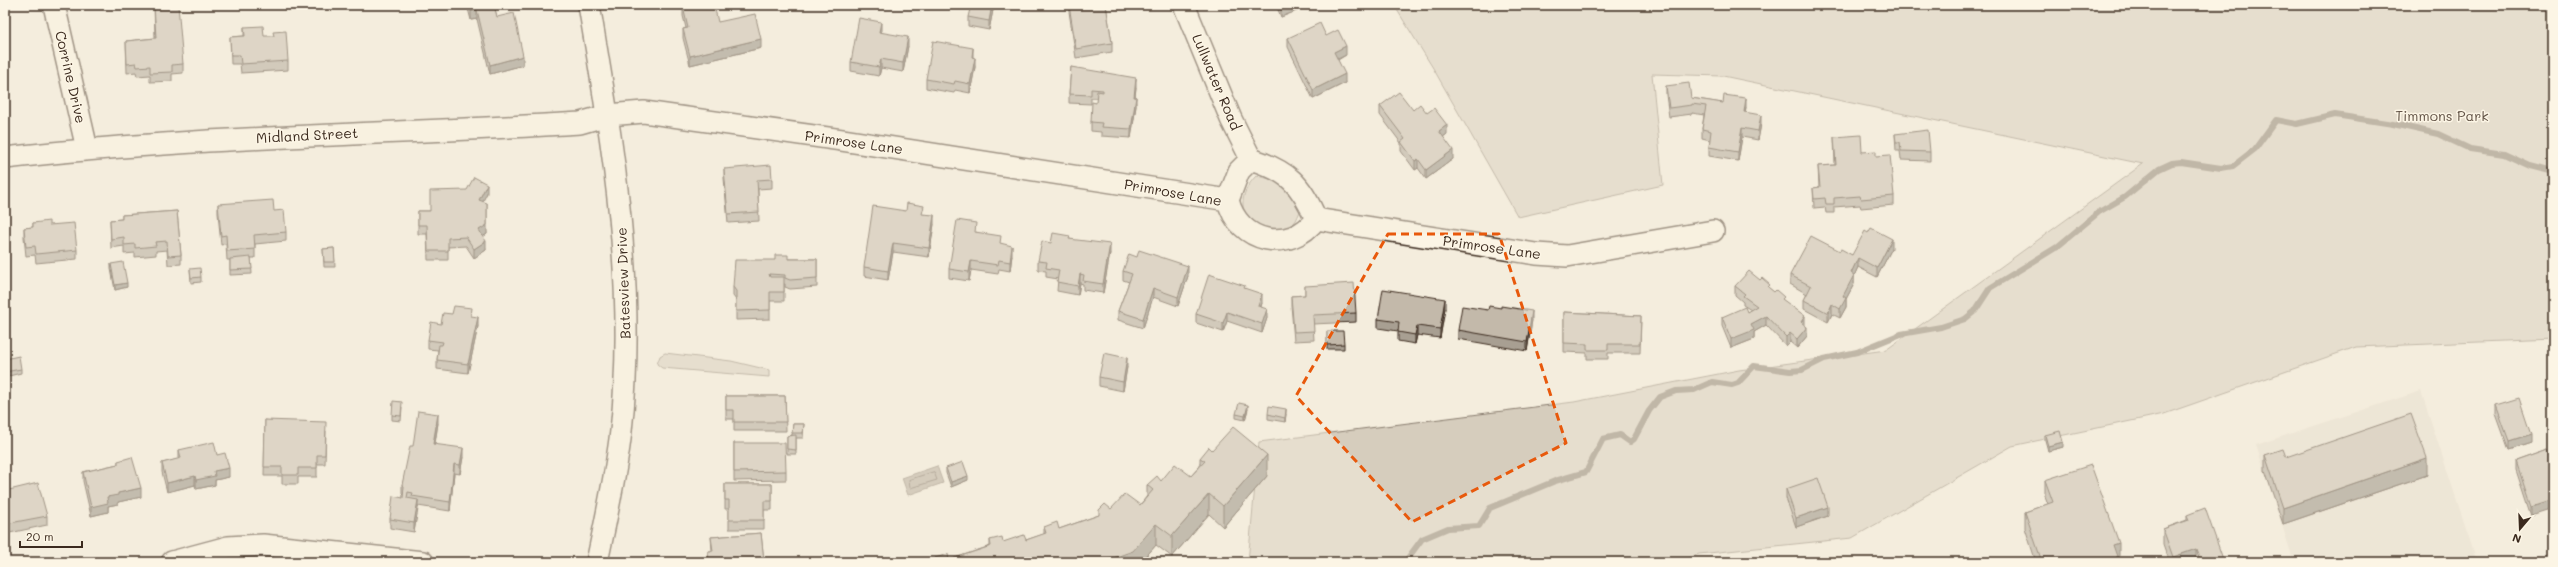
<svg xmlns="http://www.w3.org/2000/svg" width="2558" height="567" font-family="Mali,sans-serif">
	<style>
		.built { fill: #e5ddce }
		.green { fill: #d6cdbd; stroke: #887c6e }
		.water { fill: #b0a596; stroke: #817466 }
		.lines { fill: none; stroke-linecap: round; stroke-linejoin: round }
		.shore { stroke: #6a5b4e; stroke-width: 1 }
		.stream { stroke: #817466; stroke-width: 6 }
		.street-casing { stroke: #3b2a1e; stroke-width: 24 }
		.street { stroke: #fcf5e5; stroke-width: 21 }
		.wall { fill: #a89f92; stroke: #3b2a1e }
		.shaded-wall { fill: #888277; stroke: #3b2a1e }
		.building { fill: #c3b9aa; stroke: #3b2a1e }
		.marked { fill: none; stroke: #e8590c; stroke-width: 3; stroke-dasharray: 8 5; stroke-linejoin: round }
		.labels { text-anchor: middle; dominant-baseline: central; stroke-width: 3; stroke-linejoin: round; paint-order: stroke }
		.street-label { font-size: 14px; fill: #3b2a1e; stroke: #fcf5e5 }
		.park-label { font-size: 14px; fill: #625346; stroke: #fcf5e5 }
	</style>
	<rect width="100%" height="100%" fill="#f4eddd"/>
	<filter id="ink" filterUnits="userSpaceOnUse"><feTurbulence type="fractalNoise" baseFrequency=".025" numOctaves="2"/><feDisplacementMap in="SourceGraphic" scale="8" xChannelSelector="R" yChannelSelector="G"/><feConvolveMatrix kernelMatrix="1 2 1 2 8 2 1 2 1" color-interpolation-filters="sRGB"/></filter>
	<g filter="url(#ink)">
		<g class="built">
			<polygon points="2421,391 2477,562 2294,562 2256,445"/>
			<polygon points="231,557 286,562 210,562"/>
		</g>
		<g class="green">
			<polygon points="1394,5 2553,5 2553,339 2356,347 2164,414 2012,446 1852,538 1699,554 1677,562 1248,562 1259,442 1574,402 1739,370 1886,350 2143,164 1723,76 1652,74 1663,185 1518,217 1433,68"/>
			<path d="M1256 176C1280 180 1290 185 1301 209 1299 213 1297 220 1294 223 1273 247 1218 216 1256 176Z"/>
			<polygon points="665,353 731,361 769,370 769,377 662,368 657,364 660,356"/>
		</g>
		<polygon class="water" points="937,466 943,483 908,495 902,478"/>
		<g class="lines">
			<polygon class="shore" points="934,472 937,480 910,488 909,480"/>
			<polyline class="stream" points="1405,562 1422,539 1448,528 1479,526 1490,508 1555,481 1586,472 1603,439 1620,435 1630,442 1634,439 1649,411 1660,397 1676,391 1694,390 1712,382 1732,385 1738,383 1754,366 1790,371 1802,370 1824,359 1857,352 1901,334 1941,327 1965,319 1975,311 1990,288 2057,247 2099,212 2125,197 2159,169 2172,163 2181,162 2221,168 2233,166 2255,149 2276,120 2297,124 2335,115 2393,124 2438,134 2470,149 2504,154 2530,166 2553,172"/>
			<g class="street-casing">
				<g id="street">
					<polyline points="54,5 87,149"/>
					<path d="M589 5C613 146 637 288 621 431 616 475 606 519 597 562"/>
					<polyline points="1184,5 1231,119 1251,159 1239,171 1228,200"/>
					<path d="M5 158C196 136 388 135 580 123L608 115 644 112 842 140 1228 200C1238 243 1290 254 1316 219L1536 254 1567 256 1713 231"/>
					<path d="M1251 159C1288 171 1301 184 1316 219"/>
					<polyline points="172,562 228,547 263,545 423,562"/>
				</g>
			</g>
			<use href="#street" class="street"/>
		</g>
		<g class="wall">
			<polygon points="154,5 183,64 183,73 172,74 172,81 150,82 150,75 137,76 136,72 127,73 126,41 155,38"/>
			<polygon points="467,5 494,5 497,17 523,65 490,74 477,19 471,20"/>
			<polygon points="994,5 989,30 968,26 968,17"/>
			<polygon points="1068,5 1106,5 1112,43 1112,52 1076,58"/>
			<polygon points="1276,5 1309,5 1309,6 1281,17"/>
			<polygon points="683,7 718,22 761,48 690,65 683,38 683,29 686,28 683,16"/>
			<polygon points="244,27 264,36 288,61 288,70 241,73 240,64 231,64 230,37 244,36"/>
			<polygon points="881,32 908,46 903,72 881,68 879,76 851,71 851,62"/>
			<polygon points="1326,36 1346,55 1338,60 1345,83 1313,99 1288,47 1288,38"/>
			<polygon points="973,58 975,67 970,93 955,90 954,93 926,88 926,79"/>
			<polygon points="1071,67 1136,87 1135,97 1136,106 1131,138 1101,136 1101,132 1091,131 1091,122 1096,103 1097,98 1091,98 1091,104 1069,103 1069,94"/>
			<polygon points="1666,86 1691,98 1746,107 1745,112 1761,124 1758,140 1742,137 1738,161 1709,156 1709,147 1710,140 1702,138 1702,129 1704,115 1692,113 1692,114 1669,117 1666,95"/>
			<polygon points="1380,106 1413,110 1447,134 1443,137 1453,159 1426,179 1418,168 1415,170 1401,151 1401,143 1380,115"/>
			<polygon points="1895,134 1930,152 1930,161 1901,160 1900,151 1896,151"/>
			<polygon points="1834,137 1862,152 1876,156 1894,196 1894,205 1861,208 1860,205 1834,207 1834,213 1826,213 1825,207 1814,208 1813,188 1819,187 1818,166 1835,165"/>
			<polygon points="724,169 772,179 772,188 758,189 759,221 728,223 724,178"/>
			<polygon points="487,193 482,201 487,234 483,237 486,250 474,258 466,246 448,247 448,260 428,260 427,234 418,234 418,211 430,211"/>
			<polygon points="218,204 286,232 286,241 255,244 255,258 251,258 252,274 230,275 230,260 227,260 226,244 221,245 218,213"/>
			<polygon points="177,211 181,255 181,264 168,265 167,250 156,251 156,255 135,257 135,253 124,254 124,246 111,248 110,220 122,219 122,215"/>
			<polygon points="924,214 934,224 929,257 893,252 888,280 864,276 864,267"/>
			<polygon points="33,223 49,225 77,250 77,259 36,263 35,255 26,256 24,237 24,228 33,227"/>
			<polygon points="976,232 1001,244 1012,255 1010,271 999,269 998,274 971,270 969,281 949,278 949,269"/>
			<polygon points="1070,239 1110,253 1103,293 1083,290 1083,284 1080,283 1078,295 1057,291 1058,279 1046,277 1046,271 1038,270 1038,261 1051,243"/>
			<polygon points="334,248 335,267 324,267 323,249"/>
			<polygon points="1892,248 1877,277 1858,267 1854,276 1854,284 1846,299 1846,307 1840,318 1832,314 1828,322 1804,309 1804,300 1807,294 1790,284 1790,275 1840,251 1852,255"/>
			<polygon points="788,259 817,259 817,287 790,289 785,287 785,284 784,284 784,301 770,301 770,319 736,320 736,300 733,296 733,287 775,260"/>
			<polygon points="111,264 127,287 115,290 111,269"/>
			<polygon points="190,269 201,277 201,282 191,283"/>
			<polygon points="1123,271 1188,276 1178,306 1153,297 1143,328 1118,320 1118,311 1129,282 1123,280"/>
			<polygon points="1305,286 1356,313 1356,322 1313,324 1314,340 1294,341 1291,305 1291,296 1305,295"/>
			<polygon points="1735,286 1770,289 1784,301 1805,325 1807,336 1797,348 1790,342 1786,346 1766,325 1754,332 1754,339 1731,348 1722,326 1722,317 1747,312 1751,310 1743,305 1743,302 1735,295"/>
			<polygon points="1245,288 1262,303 1261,307 1267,318 1262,333 1227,321 1223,332 1196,323 1196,314"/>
			<polygon points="1445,308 1440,338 1417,335 1415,344 1398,341 1398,331 1378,328 1378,319"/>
			<polygon points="1564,312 1641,316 1640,353 1608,353 1608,359 1587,359 1587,353 1564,352"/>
			<polygon points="472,317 478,326 468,373 437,369 437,360 438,350 428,349 428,340 441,324"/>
			<polygon points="1532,320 1527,351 1458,339 1458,330"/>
			<polygon points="1327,331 1344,344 1344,349 1327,349"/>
			<polygon points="5,359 21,369 21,373 5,377"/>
			<polygon points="1127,367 1123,391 1099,386 1099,377"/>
			<polygon points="726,396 785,396 786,431 734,431 734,419 726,419"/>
			<polygon points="2496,405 2531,443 2509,450 2496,414"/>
			<polygon points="402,407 401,421 392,420 392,415"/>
			<polygon points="1248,409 1245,420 1236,418 1236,414"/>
			<polygon points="1268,414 1286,414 1285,422 1268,419"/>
			<polygon points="265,420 326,431 325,464 317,464 317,477 298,477 298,484 282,484 282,476 264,476"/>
			<polygon points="438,423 435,444 463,457 460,474 454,473 450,511 418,506 414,532 390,528 390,519 403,498 403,495 402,494 402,485 413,446"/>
			<polygon points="793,424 804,424 803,438 796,438 796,454 787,454 787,436 792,435"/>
			<polygon points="2045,435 2063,447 2048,451 2045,440"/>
			<polygon points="734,443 786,471 786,480 734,481"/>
			<polygon points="179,450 217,455 229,477 215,480 215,485 196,489 195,485 167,492 162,472 162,463 179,459"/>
			<polygon points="1212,450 1267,476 1223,527 1209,514 1172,557 1156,545 1141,562 935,562 935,558 949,560 990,546 990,540 1003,542 1026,540 1044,534 1044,527 1059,529 1099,515 1111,509 1140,505 1147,496 1147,485 1161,481 1191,476 1200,466 1200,458"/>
			<polygon points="2547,450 2531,516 2516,470 2516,461"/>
			<polygon points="2265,455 2427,475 2283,524 2265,471"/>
			<polygon points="118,461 141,497 118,502 118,504 108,506 108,512 91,516 83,481 83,472 118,464"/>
			<polygon points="946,468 968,480 951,487 946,473"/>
			<polygon points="2045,480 2119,559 2119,562 2036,562 2025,528 2025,512 2048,504 2045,496"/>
			<polygon points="725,484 772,484 772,510 764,510 764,529 729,529 729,509 725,509"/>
			<polygon points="1786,489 1828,516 1796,527 1786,498"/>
			<polygon points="5,491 47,516 47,525 5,534"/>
			<polygon points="2187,515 2224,562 2169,562 2163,545 2163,529 2187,520"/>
			<polygon points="761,533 764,562 708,562 708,551 712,551 711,537"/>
		</g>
		<g class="shaded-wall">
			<polygon points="992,5 994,5 989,30 989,21"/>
			<polygon points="1289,5 1309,5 1309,6 1281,17 1281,8"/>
			<polygon points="477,10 477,19 471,20 471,11"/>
			<polygon points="881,22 881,31 879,41 879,32"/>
			<polygon points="908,37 908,46 903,72 903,63"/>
			<polygon points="761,39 761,48 690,65 690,56"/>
			<polygon points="1346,46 1346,55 1334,61 1334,52"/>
			<polygon points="973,48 973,57 972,66 972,57"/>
			<polygon points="523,56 523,65 490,74 490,65"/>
			<polygon points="975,58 975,67 970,93 970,84"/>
			<polygon points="881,59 881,68 879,76 879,67"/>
			<polygon points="1345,74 1345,83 1313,99 1313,90"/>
			<polygon points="1136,78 1136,87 1134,106 1134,97"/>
			<polygon points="1136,97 1136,106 1131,138 1131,129"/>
			<polygon points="1746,98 1746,107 1744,121 1744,112"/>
			<polygon points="1761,115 1761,124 1758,140 1758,131"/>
			<polygon points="1447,125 1447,134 1439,140 1439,131"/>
			<polygon points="1742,128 1742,137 1738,161 1738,152"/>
			<polygon points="1453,150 1453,159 1426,179 1426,170"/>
			<polygon points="1418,159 1418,168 1415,170 1415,161"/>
			<polygon points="487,184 487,193 479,209 479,200"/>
			<polygon points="487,203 487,234 479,239 479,230"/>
			<polygon points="934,215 934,224 929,257 929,248"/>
			<polygon points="1892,239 1892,248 1877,277 1877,268"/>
			<polygon points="486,241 486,250 474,258 474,249"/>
			<polygon points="893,243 893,252 888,280 888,271"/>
			<polygon points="1110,244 1110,253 1103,293 1103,284"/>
			<polygon points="1012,246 1012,255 1010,271 1010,262"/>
			<polygon points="1858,258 1858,267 1854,276 1854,284 1846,299 1846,307 1840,318 1840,309 1843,296 1851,273"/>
			<polygon points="971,261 971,270 969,281 969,272"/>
			<polygon points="1188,266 1188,276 1178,306 1178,297"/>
			<polygon points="1080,274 1080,283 1078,295 1078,286"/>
			<polygon points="127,283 127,287 115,290 115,285"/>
			<polygon points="1153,288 1153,297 1143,328 1143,319"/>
			<polygon points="1262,294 1262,303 1258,315 1258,306"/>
			<polygon points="1445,299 1445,308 1440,338 1440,329"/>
			<polygon points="1832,304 1832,314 1828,322 1828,313"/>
			<polygon points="1267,309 1267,318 1262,333 1262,324"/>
			<polygon points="1532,311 1532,320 1527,351 1527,342"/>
			<polygon points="1227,312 1227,321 1223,332 1223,323"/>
			<polygon points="1766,316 1766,325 1754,332 1754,339 1731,348 1731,339 1751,324"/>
			<polygon points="1805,316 1805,325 1801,331 1801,322"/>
			<polygon points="478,317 478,326 468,373 468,364"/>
			<polygon points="1417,326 1417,335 1415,344 1415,335"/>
			<polygon points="1807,327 1807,336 1797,348 1797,339"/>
			<polygon points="1790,333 1790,342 1786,346 1786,337"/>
			<polygon points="1127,358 1127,367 1123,391 1123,382"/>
			<polygon points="1248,405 1248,409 1245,420 1245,416"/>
			<polygon points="1286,409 1286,414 1285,422 1285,418"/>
			<polygon points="438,414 438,423 433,453 433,444"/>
			<polygon points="2531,434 2531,443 2509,450 2509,441"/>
			<polygon points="2063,442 2063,447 2048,451 2048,446"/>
			<polygon points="463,448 463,457 460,474 460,465"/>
			<polygon points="1267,455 1267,476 1223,527 1223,506"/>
			<polygon points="2427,458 2427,475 2283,524 2283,508"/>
			<polygon points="454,464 454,473 450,511 450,502"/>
			<polygon points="229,468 229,477 215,480 215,485 196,489 196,480 214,471"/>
			<polygon points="195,476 195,485 167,492 167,483"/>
			<polygon points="968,476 968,480 951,487 951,482"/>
			<polygon points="141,488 141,497 118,502 118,504 108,506 108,512 91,516 91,507 107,497 118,493"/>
			<polygon points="1209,494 1209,514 1172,557 1172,536"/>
			<polygon points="418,500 418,509 414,532 414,523"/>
			<polygon points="2553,500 2553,509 2531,516 2531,507"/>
			<polygon points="1828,507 1828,516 1796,527 1796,518"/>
			<polygon points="1156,524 1156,545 1141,562 1102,562"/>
			<polygon points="2119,543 2119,559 2113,561 2113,545"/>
			<polygon points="2196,549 2196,562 2173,562 2173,557"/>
		</g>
		<g class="building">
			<polygon points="154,5 178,5 183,64 172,65 172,72 150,73 150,66 137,67 136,63 127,64 126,41 156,38"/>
			<polygon points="469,5 494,5 497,17 514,13 523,56 490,65 477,10 471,11"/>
			<polygon points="693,5 714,5 718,22 755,14 761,39 690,56 683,29 688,28 683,7"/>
			<polygon points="971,5 992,5 989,21 968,17"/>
			<polygon points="1069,5 1106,5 1112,43 1076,49"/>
			<polygon points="1280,5 1289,5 1281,8"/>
			<polygon points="859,18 881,22 879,32 908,37 903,63 881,59 879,67 851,62"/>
			<polygon points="1320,23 1326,36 1338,30 1346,46 1334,52 1345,74 1313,90 1288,38"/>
			<polygon points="263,26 264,36 274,36 273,32 286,31 288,61 241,64 240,55 231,55 230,37 245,36 244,27"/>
			<polygon points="933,41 973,48 972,57 975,58 970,84 955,81 954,84 926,79"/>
			<polygon points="1071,67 1136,78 1134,97 1136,97 1131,129 1101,127 1102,123 1091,122 1092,102 1096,103 1097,91 1103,92 1103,90 1091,89 1091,95 1069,94"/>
			<polygon points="1689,83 1691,98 1723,103 1724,95 1746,98 1744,112 1761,115 1758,131 1742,128 1738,152 1709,147 1711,131 1702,129 1706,106 1692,104 1692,105 1669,108 1666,86"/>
			<polygon points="1399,92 1413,110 1420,104 1427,113 1434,108 1447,125 1439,131 1453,150 1426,170 1418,159 1415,161 1401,142 1405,139 1380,106"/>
			<polygon points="1928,130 1930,152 1901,151 1900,142 1896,142 1895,134"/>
			<polygon points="1861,135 1862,152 1876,151 1876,156 1890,155 1894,196 1861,199 1860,196 1834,198 1834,204 1826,204 1825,198 1814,199 1813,188 1820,187 1818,166 1836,165 1834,137"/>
			<polygon points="771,165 772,179 757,180 759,212 728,214 724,169"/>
			<polygon points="474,177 487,184 479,200 487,203 487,225 479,230 486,241 474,249 466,237 448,238 448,251 428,251 427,225 418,225 418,211 430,211 430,191 467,190"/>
			<polygon points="273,200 274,211 284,210 286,232 254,235 255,249 227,251 226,235 221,236 218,204"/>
			<polygon points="907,203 924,206 922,214 934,215 929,248 893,243 888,271 864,267 873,206 906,211"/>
			<polygon points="177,211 181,255 168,256 167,241 155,242 156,246 135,248 135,244 124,245 124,237 111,239 110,220 122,219 122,215"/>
			<polygon points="957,220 976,223 975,232 1001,236 1000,243 1012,246 1010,262 999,260 998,265 971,261 969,272 949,269"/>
			<polygon points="49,221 49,225 74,223 77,250 36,254 35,246 26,247 24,228 33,227 33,223"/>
			<polygon points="1871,228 1892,239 1877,268 1858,258 1851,273 1854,275 1843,296 1846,298 1840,309 1832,304 1828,313 1804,300 1811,286 1790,275 1811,236 1840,251 1841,249 1852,255 1865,231 1868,233"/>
			<polygon points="1053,233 1070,236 1069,239 1110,244 1103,284 1083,281 1084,275 1080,274 1078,286 1057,282 1059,270 1046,268 1047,262 1038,261 1042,241 1051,243"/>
			<polygon points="334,248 335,262 324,262 323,249"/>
			<polygon points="1139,250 1188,266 1178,297 1153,288 1143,319 1118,311 1132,274 1123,271 1129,254 1137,257"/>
			<polygon points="775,255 788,255 788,259 817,259 817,278 790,280 785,278 785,275 769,274 770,277 784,277 784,292 770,292 770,310 736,311 736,291 733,287 735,260 775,260"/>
			<polygon points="251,257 252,269 230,270 230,259"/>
			<polygon points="123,262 127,283 115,285 111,264"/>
			<polygon points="200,268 201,277 191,278 190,269"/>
			<polygon points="1749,271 1760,280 1762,278 1770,285 1768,287 1774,292 1776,290 1784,297 1782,299 1805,316 1801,322 1807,327 1797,339 1790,333 1786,337 1766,316 1751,324 1754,330 1731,339 1722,317 1745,307 1747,312 1757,306 1743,296 1745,294 1735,286"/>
			<polygon points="1209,274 1245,286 1244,288 1262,294 1258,306 1267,309 1262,324 1227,312 1223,323 1196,314"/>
			<polygon points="1354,283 1356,313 1313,315 1314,331 1294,332 1291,296 1305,295 1305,286"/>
			<polygon points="1383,289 1445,299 1440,329 1417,326 1415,335 1398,332 1399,322 1378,319"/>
			<polygon points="454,306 472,308 471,316 478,317 468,364 437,360 439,345 442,345 443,342 428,340 431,322 441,324 443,313 452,314"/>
			<polygon points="1462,306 1488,310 1489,306 1501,308 1501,306 1532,311 1527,342 1458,330"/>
			<polygon points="1564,312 1641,316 1640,344 1608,344 1608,350 1587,350 1587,344 1564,343"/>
			<polygon points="1327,331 1343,331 1344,344 1327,345"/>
			<polygon points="1104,353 1127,358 1123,382 1099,377"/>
			<polygon points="19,356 21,369 5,372 5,359"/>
			<polygon points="726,396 785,396 786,422 734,422 734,410 726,410"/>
			<polygon points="2519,398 2531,434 2509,441 2496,405"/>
			<polygon points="393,401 402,402 401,416 392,415"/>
			<polygon points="1239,403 1248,405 1245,416 1236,414"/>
			<polygon points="1269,406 1286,409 1285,418 1268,414"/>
			<polygon points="418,411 438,414 433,444 463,448 460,465 454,464 450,502 412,496 413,493 408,492 407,498 418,500 414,523 390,519 393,496 403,498 404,486 402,485 410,446 413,446"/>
			<polygon points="2411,414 2427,458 2283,508 2265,455 2283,449 2286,457"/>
			<polygon points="265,420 326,422 325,455 317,455 317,468 298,468 298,475 282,475 282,467 264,467"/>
			<polygon points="793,424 804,424 803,433 792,433"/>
			<polygon points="1233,427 1267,455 1223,506 1209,494 1172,536 1156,524 1133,551 1102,562 937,562 935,558 948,554 949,560 991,546 990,540 1002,537 1003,542 1024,535 1026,540 1046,533 1044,527 1057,522 1059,529 1099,515 1099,510 1105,504 1111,509 1125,494 1140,505 1153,490 1147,485 1157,476 1161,481 1175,464 1191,476 1205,461 1200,458 1209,447 1212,450"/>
			<polygon points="2060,431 2063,442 2048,446 2045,435"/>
			<polygon points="796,435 796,450 787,449 787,436"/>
			<polygon points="214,442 217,455 225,453 229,468 214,471 215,476 196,480 195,476 167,483 162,463 181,458 179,450"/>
			<polygon points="734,443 785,443 786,471 734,472"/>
			<polygon points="2547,450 2553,468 2553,500 2531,507 2516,461"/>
			<polygon points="132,457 141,488 118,493 118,495 107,497 108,503 91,507 83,472 118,464 118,461"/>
			<polygon points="963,462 968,476 951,482 946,468"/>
			<polygon points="2091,465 2119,543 2113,545 2119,562 2042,562 2025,512 2053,502 2045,480"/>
			<polygon points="1818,478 1828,507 1796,518 1786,489"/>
			<polygon points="38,483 47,516 5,524 5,491"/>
			<polygon points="725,484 772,484 772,501 764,501 764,520 729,520 729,500 725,500"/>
			<polygon points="2205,508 2224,562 2201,562 2196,549 2173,557 2163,529 2189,520 2187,515"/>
			<polygon points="761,533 764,561 749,562 709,562 708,551 713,551 711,537"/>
		</g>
	</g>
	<path d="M0 0H2558V567H0ZM1388 234H1499L1566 443 1412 522 1296 396Z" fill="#f4eddd" fill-opacity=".55" fill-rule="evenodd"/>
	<path class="marked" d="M1388 234H1499L1566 443 1412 522 1296 396Z"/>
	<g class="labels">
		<g class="street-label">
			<text transform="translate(71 77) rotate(77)">Corrine Drive</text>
			<text transform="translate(1217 82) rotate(67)">Lullwater Road</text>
			<text transform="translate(307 135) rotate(-3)">Midland Street</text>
			<text transform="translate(854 142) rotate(8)">Primrose Lane</text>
			<text transform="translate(1173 192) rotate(10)">Primrose Lane</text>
			<text transform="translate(1492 247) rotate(8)">Primrose Lane</text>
			<text transform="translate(623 283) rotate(-92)">Batesview Drive</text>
		</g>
		<g class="park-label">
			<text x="2442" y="115">Timmons Park</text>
		</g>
	</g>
	<rect width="2558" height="567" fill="none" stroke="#fcf5e5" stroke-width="20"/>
	<rect x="10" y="10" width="2538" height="547" fill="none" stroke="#3b2a1e" stroke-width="1.5" filter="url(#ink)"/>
	<g transform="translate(2520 529) rotate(199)" stroke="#fcf5e5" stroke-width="3" paint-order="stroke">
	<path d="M0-3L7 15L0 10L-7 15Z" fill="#3b2a1e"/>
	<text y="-6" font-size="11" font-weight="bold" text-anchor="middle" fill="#3b2a1e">N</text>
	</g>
	<path d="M20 541v6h62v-6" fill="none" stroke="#3b2a1e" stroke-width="2"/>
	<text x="26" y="541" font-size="12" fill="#3b2a1e" stroke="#fcf5e5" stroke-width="3" paint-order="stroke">20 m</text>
</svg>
